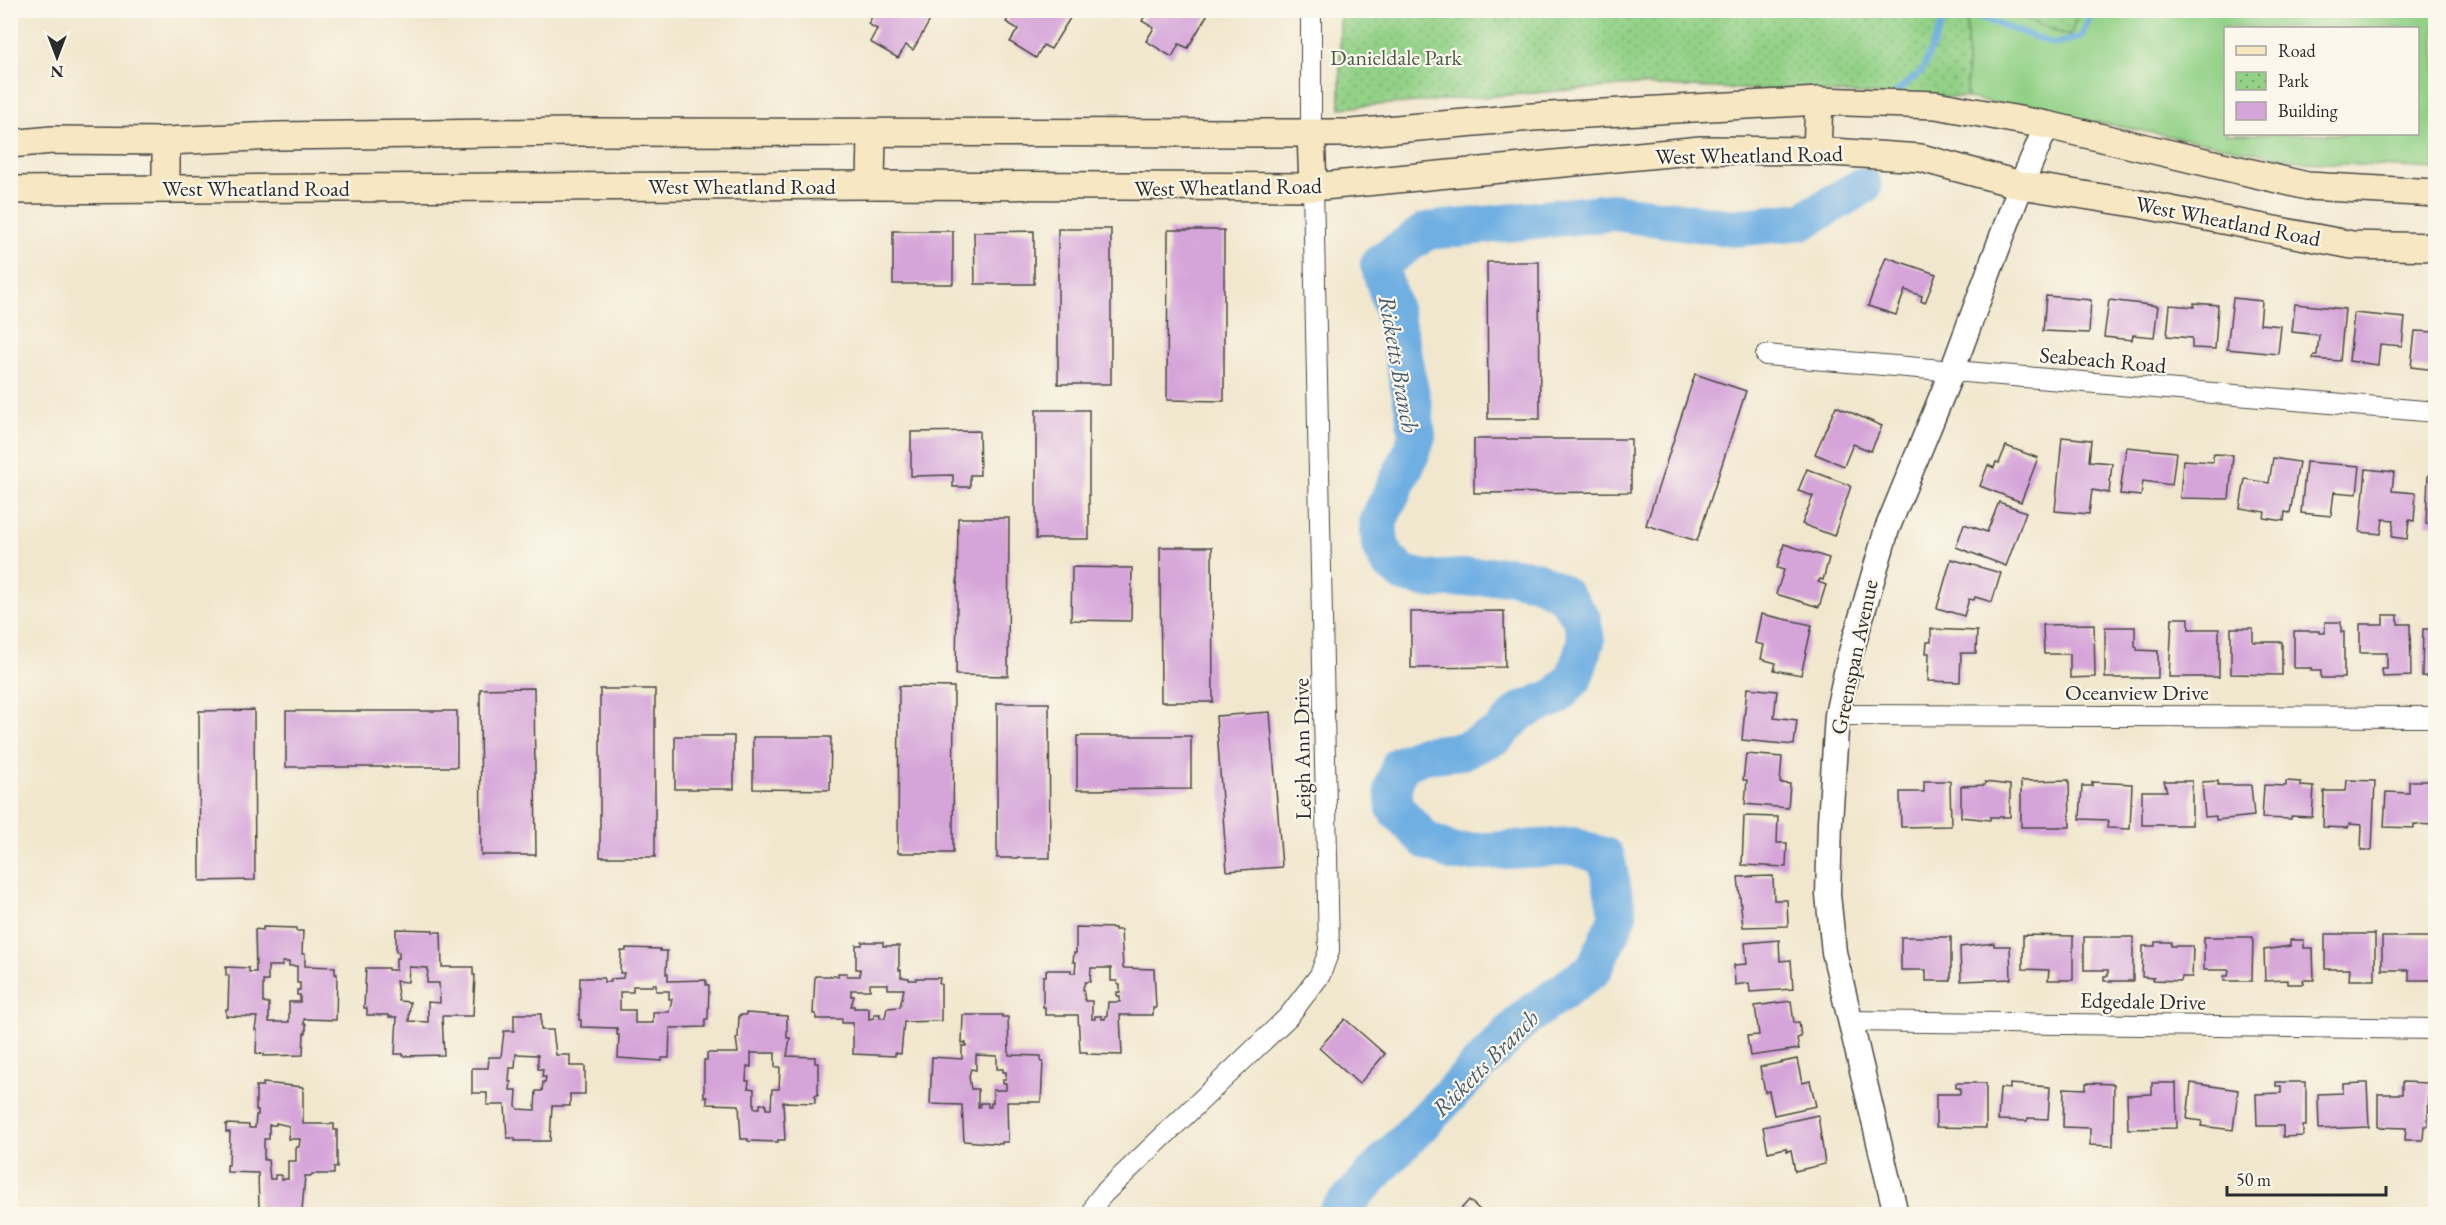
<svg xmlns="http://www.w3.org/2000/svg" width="2446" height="1225" font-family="'EB Garamond',serif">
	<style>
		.grass { fill: #93d187; stroke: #5f7e59; stroke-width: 1.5; fill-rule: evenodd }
		.park { fill: url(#park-dots); stroke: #5f7e59; stroke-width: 1.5 }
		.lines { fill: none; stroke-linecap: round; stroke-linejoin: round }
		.stream { stroke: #6fafe2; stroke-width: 6 }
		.river { stroke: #6fafe2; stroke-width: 38 }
		.building { fill: #d5a5d9; fill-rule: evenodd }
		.minor-casing { stroke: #494743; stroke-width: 22 }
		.tertiary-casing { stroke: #494743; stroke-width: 27 }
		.secondary-casing { stroke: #494743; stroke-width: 30 }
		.minor { stroke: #fff; stroke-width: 20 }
		.tertiary { stroke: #fff; stroke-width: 24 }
		.secondary { stroke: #f7e8c3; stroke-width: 27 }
		.labels { text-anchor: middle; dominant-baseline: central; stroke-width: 4.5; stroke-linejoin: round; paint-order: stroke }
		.park-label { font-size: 22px; fill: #4a5d47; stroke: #fbf7ec }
		.street-label { font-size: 22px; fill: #2b2b2b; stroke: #fbf7ec }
		.water-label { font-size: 24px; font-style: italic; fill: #43596b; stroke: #fbf7ec }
	</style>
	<defs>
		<pattern id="park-dots" width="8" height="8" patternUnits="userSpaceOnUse" patternTransform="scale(1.5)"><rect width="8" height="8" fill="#93d187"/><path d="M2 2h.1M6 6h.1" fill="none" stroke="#78aa6f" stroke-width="1.8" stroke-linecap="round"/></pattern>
	</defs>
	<rect width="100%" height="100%" fill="#fbf7ec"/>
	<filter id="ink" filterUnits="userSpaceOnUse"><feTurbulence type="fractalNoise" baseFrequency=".0167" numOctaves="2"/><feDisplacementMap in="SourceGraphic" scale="12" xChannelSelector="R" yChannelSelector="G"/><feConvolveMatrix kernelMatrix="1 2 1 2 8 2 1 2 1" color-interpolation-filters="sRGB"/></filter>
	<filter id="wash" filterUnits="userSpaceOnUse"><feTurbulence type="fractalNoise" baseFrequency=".008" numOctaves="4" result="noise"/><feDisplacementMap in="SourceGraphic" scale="24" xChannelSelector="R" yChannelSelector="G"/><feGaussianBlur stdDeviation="1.35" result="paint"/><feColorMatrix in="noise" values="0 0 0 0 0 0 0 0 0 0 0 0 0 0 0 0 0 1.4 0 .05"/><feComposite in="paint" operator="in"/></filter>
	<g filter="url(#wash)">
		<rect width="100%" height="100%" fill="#f1e7ce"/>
		<path class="grass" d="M1967 11H2004L2070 36 2079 11H2435V169L2306 162 1967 98ZM2226 28H2418V134H2226Z"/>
		<g class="park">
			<polygon points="1340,11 1967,11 1967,98 1635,85 1340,108"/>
			<polygon points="2004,11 2079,11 2070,36"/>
		</g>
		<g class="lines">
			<g class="stream">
				<polyline points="1959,10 2054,44 2081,37 2093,10"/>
				<polyline points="1897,91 1922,71 1944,19 1956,10"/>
			</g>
			<polyline class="river" points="1336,1214 1400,1146 1525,1018 1594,969 1618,916 1606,857 1573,846 1454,853 1425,840 1395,808 1393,787 1400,765 1423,755 1462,751 1498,735 1521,711 1556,697 1574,678 1586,641 1582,619 1563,594 1536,580 1508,575 1430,580 1404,574 1387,560 1380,544 1378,521 1410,456 1417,436 1414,410 1394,313 1379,264 1427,231 1613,212 1733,228 1803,221 1863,186"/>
		</g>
		<g id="blocks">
			<g class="building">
				<polygon points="876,10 936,10 913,50 906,45 898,58 870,42 877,29 868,24"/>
				<polygon points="1013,10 1075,10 1051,49 1043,45 1036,58 1010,42 1018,29 1006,22"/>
				<polygon points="1148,10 1210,10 1188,48 1179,44 1172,57 1146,41 1154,28 1142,21"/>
				<rect x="1058" y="229" width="53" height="155"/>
				<polygon points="1168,230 1224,230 1224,401 1167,400"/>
				<rect x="893" y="231" width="60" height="53"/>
				<polygon points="1034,231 1034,284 975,284 974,232"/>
				<polygon points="1886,257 1936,274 1925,303 1921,301 1922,296 1905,290 1896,315 1868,306"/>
				<polygon points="1487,262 1539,262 1540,419 1488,419"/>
				<polygon points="2046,296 2091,300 2089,333 2043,331"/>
				<polygon points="2233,298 2262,301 2260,324 2281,326 2278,354 2227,349"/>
				<polygon points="2109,300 2158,306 2154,337 2133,335 2132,340 2104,337"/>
				<polygon points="2194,303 2218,305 2215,349 2192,348 2192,338 2167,336 2170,305 2194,307"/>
				<polygon points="2295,304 2345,309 2340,361 2313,359 2314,355 2317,355 2319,335 2292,332"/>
				<polygon points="2354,313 2405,318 2402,346 2380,344 2378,365 2349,361"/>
				<polygon points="2415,331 2436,332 2436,370 2411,367"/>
				<polygon points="1695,374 1746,391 1697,541 1646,525"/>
				<polygon points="1836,406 1882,426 1871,451 1853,444 1844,466 1815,454"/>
				<rect x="1036" y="410" width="53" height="129"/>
				<polygon points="979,431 980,475 970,475 970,487 953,487 953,475 911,476 911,432"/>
				<polygon points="2062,437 2091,440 2089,461 2112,463 2109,493 2092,490 2089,514 2055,511"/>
				<polygon points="1474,439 1631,439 1631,492 1474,493"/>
				<polygon points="2006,446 2038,458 2021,502 1980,486 1988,465 1994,468 1996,462 1999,463"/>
				<polygon points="2126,447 2176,452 2172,485 2143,481 2141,496 2120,494"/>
				<polygon points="2213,454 2233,455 2229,499 2180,498 2183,460 2213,462"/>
				<polygon points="2273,458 2299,462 2290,513 2285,512 2284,521 2264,518 2265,512 2240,508 2245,479 2269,483"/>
				<polygon points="2306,462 2360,466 2357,494 2334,492 2331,516 2301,513"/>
				<polygon points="1807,469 1851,486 1834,536 1802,524 1813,496 1798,491"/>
				<polygon points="2366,469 2394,472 2392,491 2416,493 2414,521 2409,520 2407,539 2392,537 2394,520 2383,519 2381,534 2360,532"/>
				<polygon points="2428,475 2436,475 2436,525 2426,524"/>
				<polygon points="1999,502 2026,512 2006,566 1956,547 1964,524 1987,532"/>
				<polygon points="958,518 1009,518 1008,676 956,675"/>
				<polygon points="1784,544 1829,558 1823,580 1820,579 1818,582 1826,585 1819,607 1776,594 1784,570 1777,568"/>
				<polygon points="1160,547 1212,547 1213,702 1161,702"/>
				<polygon points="1951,559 2001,573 1992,602 1975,597 1974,600 1969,599 1964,616 1937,608"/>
				<polygon points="1072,567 1132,568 1131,621 1071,620"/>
				<polygon points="1504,611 1505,667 1411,668 1411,612"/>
				<polygon points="1761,614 1812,625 1801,675 1774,670 1776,663 1761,659 1764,645 1755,643"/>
				<polygon points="2383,615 2398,615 2398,624 2410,624 2411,676 2383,677 2382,669 2387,669 2387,653 2360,653 2360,624 2383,624"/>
				<polygon points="2172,618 2189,618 2189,629 2219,629 2219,677 2169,677"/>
				<polygon points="2325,622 2341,622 2341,632 2344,632 2344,678 2321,678 2321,671 2311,671 2311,668 2294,668 2294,631 2319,631 2319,633 2325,633"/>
				<polygon points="2094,624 2095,677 2070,678 2070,654 2044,654 2043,625"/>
				<polygon points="2431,624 2436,625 2436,677 2422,676 2423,629 2431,629"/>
				<polygon points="2105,627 2135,627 2135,647 2137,647 2137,650 2158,651 2158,678 2105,678"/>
				<polygon points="2231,628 2253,628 2253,642 2282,642 2282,675 2231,674"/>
				<polygon points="1931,629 1977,631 1976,653 1961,653 1960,682 1928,681 1929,653 1926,653 1927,642 1931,642"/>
				<polygon points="899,686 954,687 953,853 898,853"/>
				<polygon points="534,688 536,855 481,855 480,689"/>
				<polygon points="1747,688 1777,691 1774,717 1797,720 1794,745 1742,740"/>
				<rect x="600" y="689" width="55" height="168"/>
				<polygon points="997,703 1049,703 1050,858 997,858"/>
				<polygon points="254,710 255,880 200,881 199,711"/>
				<rect x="286" y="711" width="171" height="56"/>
				<polygon points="1270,712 1282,867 1227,871 1216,716"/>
				<rect x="675" y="736" width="59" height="53"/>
				<polygon points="1077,736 1191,736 1191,789 1077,790"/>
				<polygon points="753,737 831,737 830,790 753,789"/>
				<polygon points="1746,754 1782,757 1780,783 1790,784 1788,808 1745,804 1747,780 1743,780"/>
				<polygon points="2069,780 2070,827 2021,827 2021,781"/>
				<polygon points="2347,780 2375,781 2372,850 2361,850 2362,825 2349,824 2348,828 2323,827 2324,791 2346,791"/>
				<polygon points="1924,781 1950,781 1951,826 1901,827 1900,792 1924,792"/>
				<polygon points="2164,781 2192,781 2192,825 2142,825 2142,791 2167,791"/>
				<polygon points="2218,781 2218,785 2251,785 2254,816 2216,820 2216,816 2205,817 2202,782"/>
				<polygon points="2286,781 2301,782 2301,786 2314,787 2312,817 2291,816 2291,819 2262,818 2264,785 2286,786"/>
				<polygon points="2409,781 2434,781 2433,825 2414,824 2414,828 2384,827 2386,792 2409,793"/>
				<polygon points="1985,782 2010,785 2010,817 1990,817 1990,820 1961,817 1961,786 1985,785"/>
				<polygon points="2092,782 2132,784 2130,829 2107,828 2108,820 2080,819 2082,786 2092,786"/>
				<polygon points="1744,816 1778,817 1777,843 1787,843 1786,867 1742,865"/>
				<polygon points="1773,876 1774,900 1787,900 1788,926 1743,927 1738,877"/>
				<path d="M263 927 296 928V931H303L302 954H305V966L335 967V974H337L336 1020 304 1019V1024H306V1033H304L303 1055 264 1056V1054L256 1053 257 1030H255L257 1017 226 1016V1009H228L229 975H226V967L249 968V972H256L255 929 263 930ZM282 962H289V966H297V983H300V990H297V995H300V1002H289V1022H269V1003H263V981H268V966H282Z"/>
				<path d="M1076 927 1115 928V930H1121L1123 968 1154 969 1156 1008H1153V1015H1120L1122 1055 1087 1054V1052H1080L1078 1015H1045V1007H1043V976H1046V970H1071V973H1075L1076 962H1073L1074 953H1076ZM1091 968H1111V981H1117V984L1120 985V992H1117V996H1120V1002H1108L1107 1016H1105V1019H1102V1016H1095V1019H1092V1001H1085L1083 988 1085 982H1090Z"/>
				<path d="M396 929 433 930V932H441L442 967H473V975H475L473 1016H442L444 1055 403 1056V1054H395L397 1017H389V1015H367V1008H364L366 968H388V970H396V958H399V952H396ZM409 967 428 968 427 983H439L440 1003 428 1002V1022L409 1021 410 1002 399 1001 396 981 408 982Z"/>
				<polygon points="2325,934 2375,934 2375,980 2349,980 2350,969 2325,969"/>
				<polygon points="2023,935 2073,936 2073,980 2048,980 2049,970 2023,969"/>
				<polygon points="1901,937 1951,937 1951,981 1926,981 1926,970 1901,970"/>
				<polygon points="2084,937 2133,937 2133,981 2104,981 2104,976 2108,976 2108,970 2084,970"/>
				<polygon points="2204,937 2253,937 2252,981 2224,981 2224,976 2228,976 2229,970 2204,970"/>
				<polygon points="2382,937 2434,937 2434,980 2409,980 2409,970 2382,970"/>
				<polygon points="1779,940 1780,961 1791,960 1793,989 1750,992 1749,983 1735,985 1734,965 1747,964 1745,943"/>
				<polygon points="2290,940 2304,940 2304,948 2313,948 2314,980 2303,980 2304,984 2287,984 2287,980 2265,981 2264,950 2290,946"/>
				<path d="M862 942H883V946H899V970H901V977L909 978V980H916V978H940L939 984H941V1021L904 1022 901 1054 895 1053V1056L853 1054V1023H842V1019H816V1014H813L815 976H838V973H847V976H860V969H856V945H862ZM870 984H888V989H904L900 1007 887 1008 885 1018H880V1014H874V1018L869 1019V1008H854V1006H851L854 996H851V990H870Z"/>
				<polygon points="2155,942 2171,942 2171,946 2193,946 2192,977 2182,977 2181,981 2153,980 2154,978 2142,977 2143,946 2155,946"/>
				<polygon points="1994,943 1994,946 2010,946 2011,979 1961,981 1960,947"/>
				<path d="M626 948 660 949V951H667L666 974H668V981L706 980V985H709L708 1019H705V1027L670 1028 669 1058H662V1061L618 1058 619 1035H617V1028L581 1027V1020H579L580 978H604V982H611V979L623 978 624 973H620L621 951H626ZM653 984H656V991H669V999H672L669 1012H653V1023H635V1010H620V992H633V986H653Z"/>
				<polygon points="1791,1001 1794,1023 1799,1022 1801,1037 1797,1038 1799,1049 1750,1056 1747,1036 1759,1035 1755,1006"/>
				<path d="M746 1013 787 1016V1038H790L787 1056 815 1057V1063H818V1095H815V1103L783 1102 785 1140H778V1142L748 1141V1139H741L739 1105 707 1104V1097H704V1060H707V1053H738L736 1038H738L739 1015H746ZM751 1053H775V1067H780L779 1089H772L771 1109H766V1104H760V1108H754V1089L748 1088 749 1081H746L747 1066 751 1067Z"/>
				<path d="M514 1014H541V1030H553L556 1055H570V1066H585V1094H570V1106H552L550 1141H515V1138H507L505 1105H487V1093H472V1068H488L489 1057H501L504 1031H514ZM516 1054 538 1055V1069H543L542 1077H546L545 1082H543L542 1091H536L535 1110 518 1109 516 1106 517 1090H510L511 1082H509L510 1068H515Z"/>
				<path d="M963 1015H1002V1017H1008L1009 1055 1041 1056V1062H1043L1041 1102H1007L1008 1142H1002V1144L964 1141 962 1105 930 1104 932 1057 962 1059V1046H966V1043H962ZM976 1055 997 1056V1069H1003V1072H1006V1079H1003V1083H1006V1090H993V1103H991V1107H988V1103H980V1107H978V1089H971L969 1076 971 1069 976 1070Z"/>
				<polygon points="1345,1019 1385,1054 1359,1084 1319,1048"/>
				<polygon points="1797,1059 1802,1083 1810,1081 1816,1106 1774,1115 1769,1091 1765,1092 1760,1067"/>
				<polygon points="2276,1082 2306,1082 2306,1126 2303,1126 2303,1136 2283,1137 2283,1126 2257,1126 2256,1094 2281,1093 2281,1086 2276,1086"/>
				<polygon points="2402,1082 2429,1083 2428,1126 2424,1126 2423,1140 2405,1140 2406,1128 2378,1127 2378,1094 2402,1094"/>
				<path d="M263 1083 303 1087V1124H334V1130H337V1168L334 1167V1174H312L311 1176H305L302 1210 259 1208 258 1173 227 1172V1165H229L230 1132H226V1124L249 1125V1128H255L256 1115H258V1110H256V1086H263ZM276 1123 289 1126 288 1139H300L299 1147H296V1161H288V1179H281V1175H275V1179H270L268 1160H264V1139H269V1125H276Z"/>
				<polygon points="1956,1083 1986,1083 1986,1128 1936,1127 1936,1094 1960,1094 1960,1088 1956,1088"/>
				<polygon points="2086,1083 2114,1084 2113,1146 2090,1145 2090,1128 2063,1127 2064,1088 2086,1089"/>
				<polygon points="2152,1083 2176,1083 2177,1128 2128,1129 2127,1095 2152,1094"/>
				<polygon points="2191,1083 2238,1090 2233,1130 2201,1126 2202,1121 2187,1119"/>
				<polygon points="2363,1083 2367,1083 2369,1127 2319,1129 2318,1094 2343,1093 2343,1084"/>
				<polygon points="2010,1084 2050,1087 2048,1119 2028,1118 2027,1121 1998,1120 2000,1088 2010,1089"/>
				<polygon points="1818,1115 1825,1164 1795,1171 1791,1150 1787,1151 1786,1148 1768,1152 1763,1127"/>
				<polygon points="1469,1200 1482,1212 1481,1214 1467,1214 1461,1209"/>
			</g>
		</g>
	</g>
	<g filter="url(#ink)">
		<use href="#blocks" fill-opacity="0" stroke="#494743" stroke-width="1.5"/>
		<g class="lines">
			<g class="minor-casing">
				<g id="minor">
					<polyline points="1311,133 1311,10"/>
					<polyline points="1766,355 2436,412"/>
					<polyline points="1837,715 2436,717"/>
					<polyline points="1849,1021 2436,1029"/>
					<polyline points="1093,1214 1096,1203 1104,1193 1288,1017 1320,975 1329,951 1313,187"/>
				</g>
			</g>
			<g class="tertiary-casing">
				<polyline id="tertiary" points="1896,1214 1834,952 1828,895 1830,822 1837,715 1849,659 1887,529 1952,371 2021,185 2047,125"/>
			</g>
			<g class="secondary-casing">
				<g id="secondary">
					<polyline points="1311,133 1313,187"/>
					<polyline points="166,141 166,188"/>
					<polyline points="10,144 52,140 166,141 277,136 574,132 1351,133 1533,117 1819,101 1936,105 2047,125 2307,186 2436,193"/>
					<polyline points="1817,151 1819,101"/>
					<polyline points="871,185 872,133"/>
					<polyline points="10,190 871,185 1313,187 1701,150 1817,151 1921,158 2021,185 2140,204 2352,245 2436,247"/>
				</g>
			</g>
			<use href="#minor" class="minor"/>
			<use href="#tertiary" class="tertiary"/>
			<use href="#secondary" class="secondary"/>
		</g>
	</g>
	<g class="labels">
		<g class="park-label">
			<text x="1396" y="57">Danieldale Park</text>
		</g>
		<g class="street-label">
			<text transform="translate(1749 155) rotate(-1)">West Wheatland Road</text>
			<text x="742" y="186">West Wheatland Road</text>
			<text transform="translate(1228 187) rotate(-1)">West Wheatland Road</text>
			<text x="256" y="188">West Wheatland Road</text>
			<text transform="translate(2228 221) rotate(11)">West Wheatland Road</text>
			<text transform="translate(2103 360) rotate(5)">Seabeach Road</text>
			<text transform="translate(1854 657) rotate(-78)">Greenspan Avenue</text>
			<text x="2137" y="692">Oceanview Drive</text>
			<text transform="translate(1302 749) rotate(-91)">Leigh Ann Drive</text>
			<text transform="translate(2143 1001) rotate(1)">Edgedale Drive</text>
		</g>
		<g class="water-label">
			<text transform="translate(1399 364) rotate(80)">Ricketts Branch</text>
			<text transform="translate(1485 1063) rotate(-45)">Ricketts Branch</text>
		</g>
	</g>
	<rect width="2446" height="1225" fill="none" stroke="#fbf7ec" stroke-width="36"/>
	<rect x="2224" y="27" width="195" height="108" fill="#fbf7ec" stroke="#a8a59f" stroke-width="1.5"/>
	<rect x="2236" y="46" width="30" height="9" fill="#f7e8c3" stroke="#a8a59f" stroke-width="1.5"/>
	<text x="2278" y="57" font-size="18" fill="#2b2b2b">Road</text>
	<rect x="2236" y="72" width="30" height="18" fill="url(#park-dots)" stroke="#a8a59f" stroke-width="1.5"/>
	<text x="2278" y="87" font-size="18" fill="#2b2b2b">Park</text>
	<rect x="2236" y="102" width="30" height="18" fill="#d5a5d9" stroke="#a8a59f" stroke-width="1.5"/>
	<text x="2278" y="117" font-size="18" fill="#2b2b2b">Building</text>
	<g transform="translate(57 57) rotate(180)" stroke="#fbf7ec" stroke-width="4.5" paint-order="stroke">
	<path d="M0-4.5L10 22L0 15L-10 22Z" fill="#2b2b2b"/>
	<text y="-9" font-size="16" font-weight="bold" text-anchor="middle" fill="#2b2b2b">N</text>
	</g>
	<path d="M2227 1186v9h159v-9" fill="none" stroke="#2b2b2b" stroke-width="3"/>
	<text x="2236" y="1186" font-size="18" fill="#2b2b2b" stroke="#fbf7ec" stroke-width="4.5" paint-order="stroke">50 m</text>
</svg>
